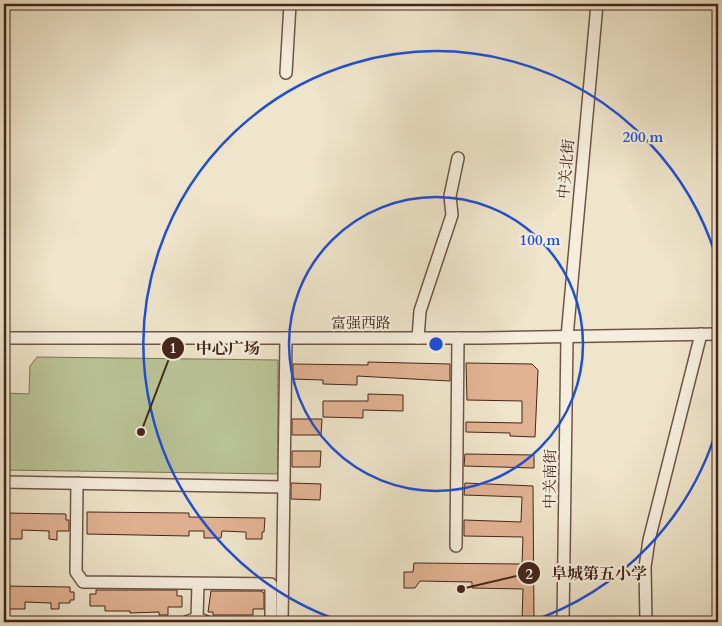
<svg xmlns="http://www.w3.org/2000/svg" width="722" height="626" font-family="Cardo,'Noto Serif SC',serif">
	<style>
		.green { fill: #bac497; stroke: #7f7458 }
		.building { fill: #e2b393; stroke: #44251a }
		.lines { fill: none; stroke-linecap: round; stroke-linejoin: round }
		.minor-casing { stroke: #6f5546; stroke-width: 14 }
		.minor { stroke: #f5eedd; stroke-width: 11 }
		.ring { fill: none; stroke: #1d4ed8; stroke-width: 2.5 }
		.labels { text-anchor: middle; dominant-baseline: central; stroke-width: 4.5; stroke-linejoin: round; paint-order: stroke }
		.street-label { font-size: 15px; fill: #44251a; stroke: #f5eedd }
		.centre { fill: #1d4ed8; stroke: #f5eedd; stroke-width: 2.5 }
		.ring-label { font-size: 15px; text-anchor: middle; font-weight: bold; fill: #1d4ed8; stroke: #f5eedd; stroke-width: 4.5; stroke-linejoin: round; paint-order: stroke }
		.leader { fill: none; stroke: #44251a; stroke-width: 2 }
		.callout-dot { fill: #44251a; stroke: #f5eedd; stroke-width: 2 }
		.mark-label { font-size: 15px; text-anchor: middle; font-weight: bold; fill: #fff }
		.callout-label { font-size: 16px; text-anchor: middle; font-weight: bold; fill: #44251a; stroke: #f5eedd; stroke-width: 4.5; stroke-linejoin: round; paint-order: stroke }
	</style>
	<rect width="100%" height="100%" fill="#efe5cb"/>
	<filter id="stains"><feTurbulence type="fractalNoise" baseFrequency=".004" numOctaves="4"/><feColorMatrix values="0 0 0 0 .2 0 0 0 0 .09 0 0 0 0 .02 0 0 0 .5 -.17"/></filter>
	<radialGradient id="worn" r=".72"><stop offset=".6" stop-color="#630" stop-opacity="0"/><stop offset="1" stop-color="#630" stop-opacity=".3"/></radialGradient>
	<polygon class="green" points="37,357 278,360 278,474 4,470 4,393 29,394 30,366"/>
	<g class="building">
		<polygon points="368,362 450,364 450,381 357,376 357,385 323,384 323,380 293,379 293,364 368,365"/>
		<polygon points="466,363 532,364 538,370 535,437 510,436 510,433 466,432 466,422 522,423 522,401 467,400"/>
		<polygon points="368,394 403,395 403,411 363,410 363,418 323,417 323,401 368,401"/>
		<polygon points="292,419 322,419 321,435 292,435"/>
		<polygon points="292,451 321,451 320,467 292,467"/>
		<polygon points="465,454 534,455 534,468 464,466"/>
		<polygon points="291,483 321,484 320,500 291,499"/>
		<polygon points="465,483 533,486 534,622 522,622 523,589 472,588 472,582 420,581 415,588 404,588 404,572 413,572 414,563 522,564 523,537 464,536 464,520 521,522 522,497 464,495"/>
		<polygon points="87,512 189,513 189,517 265,518 264,532 262,532 262,539 246,539 246,532 222,531 221,538 204,538 204,531 189,531 189,536 87,534"/>
		<polygon points="4,513 66,514 66,520 69,520 69,531 57,531 57,540 49,539 49,531 22,530 22,539 4,539"/>
		<polygon points="4,586 70,587 70,592 74,592 74,600 70,600 70,603 59,603 59,609 51,609 51,603 25,602 25,609 4,609"/>
		<polygon points="96,590 177,590 177,596 182,596 182,607 168,607 168,615 159,615 159,612 130,613 130,611 105,611 105,606 90,606 90,594 96,594"/>
		<polygon points="211,591 261,591 264,593 264,609 253,609 253,615 213,615 213,612 208,612"/>
	</g>
	<g class="lines">
		<g class="minor-casing">
			<g id="minor">
				<polyline points="286,73 290,4"/>
				<polyline points="4,338 482,338 718,334"/>
				<polyline points="418,338 420,311 452,215 450,196 458,158"/>
				<polyline points="4,482 284,487"/>
				<polyline points="77,483 76,572 83,582 271,584 271,622"/>
				<polyline points="456,546 458,338"/>
				<polyline points="197,618 198,584"/>
				<polyline points="186,622 197,618 207,622"/>
				<polyline points="282,622 286,338"/>
				<polyline points="563,622 567,337 597,4"/>
				<polyline points="646,622 645,567 649,540 701,334"/>
			</g>
		</g>
		<use href="#minor" class="minor"/>
	</g>
	<g class="ring">
		<circle cx="436" cy="344" r="147"/>
		<path d="M718 425A293 293 0 0 1 529 622M343 622A293 293 0 1 1 718 263"/>
	</g>
	<g class="labels">
		<g class="street-label">
			<text transform="translate(566 169) rotate(-85)">中关北街</text>
			<text x="361" y="323">富强西路</text>
			<text transform="translate(550 479) rotate(-89)">中关南街</text>
		</g>
	</g>
	<circle cx="436" cy="344" r="8" class="centre"/>
	<g class="ring-label">
		<text x="643" y="142">200 m</text>
		<text x="540" y="245">100 m</text>
	</g>
	<path class="leader" d="M141 432L173 348M461 589L529 573"/>
	<g class="callout-dot">
		<circle cx="141" cy="432" r="5"/>
		<circle cx="461" cy="589" r="5"/>
		<circle cx="173" cy="348" r="12"/>
		<circle cx="529" cy="573" r="12"/>
	</g>
	<g class="mark-label">
		<text x="173" y="353">1</text>
		<text x="529" y="579">2</text>
	</g>
	<g class="callout-label">
		<text x="228" y="354">中心广场</text>
		<text x="599" y="579">阜城第五小学</text>
	</g>
	<rect width="722" height="626" fill="none" stroke="#efe5cb" stroke-width="20"/>
	<rect x="5" y="5" width="712" height="616" fill="none" stroke="#44251a" stroke-width="2.5"/>
	<rect x="10" y="10" width="702" height="606" fill="none" stroke="#44251a"/>
	<rect width="100%" height="100%" filter="url(#stains)"/>
	<rect width="100%" height="100%" fill="url(#worn)"/>
</svg>
